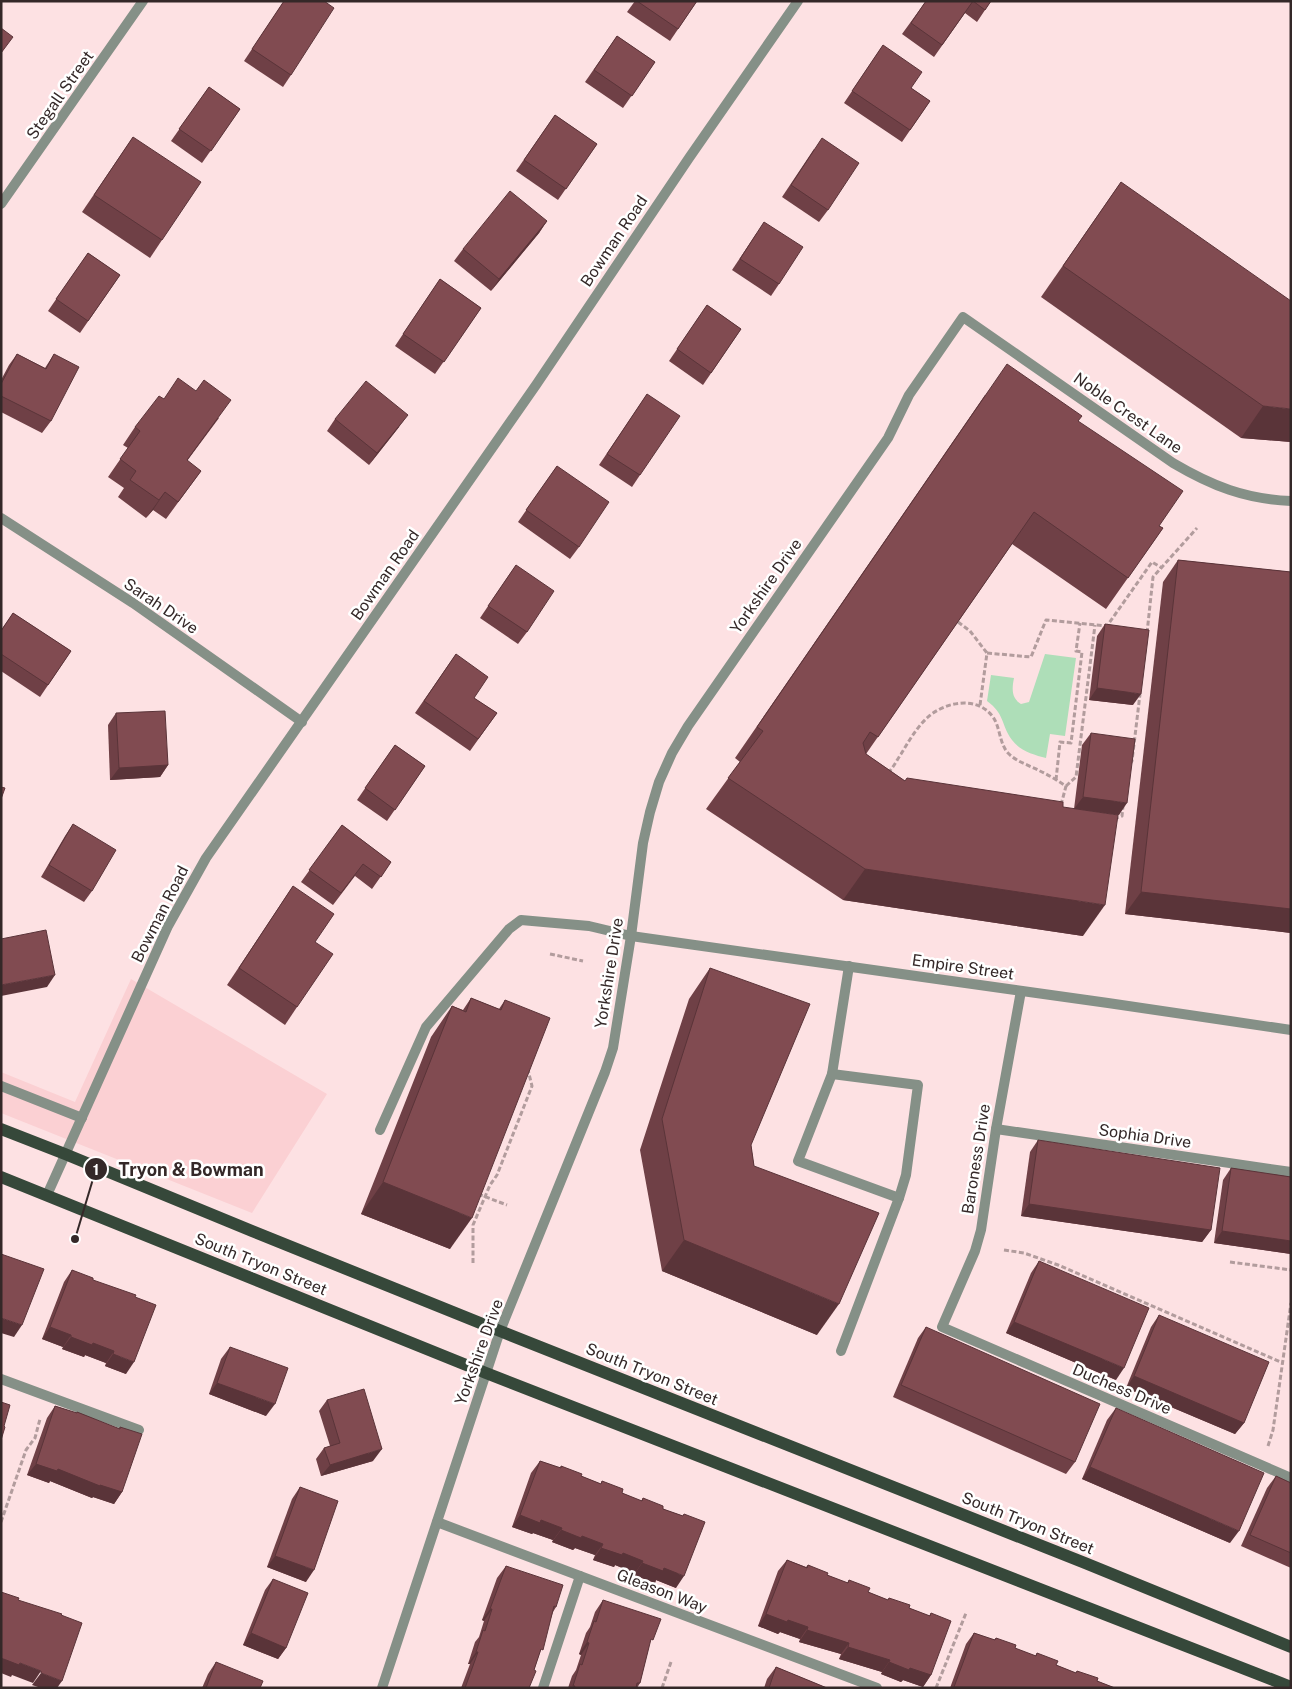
<svg xmlns="http://www.w3.org/2000/svg" width="1292" height="1689" font-family="'Public Sans',sans-serif">
	<style>
		.built { fill: #fbd0d3 }
		.water { fill: #aedeb8 }
		.lines { fill: none; stroke-linecap: round; stroke-linejoin: round }
		.path { stroke: #b29c9d; stroke-width: 3; stroke-dasharray: 5 2.5; stroke-linecap: butt }
		.lane { stroke: #859087; stroke-width: 10 }
		.street { stroke: #859087; stroke-width: 10 }
		.primary { stroke: #36483a; stroke-width: 12 }
		.wall { fill: #6f4046 }
		.shaded-wall { fill: #5a3439 }
		.building { fill: #814b51; stroke: #5a3439 }
		.labels { text-anchor: middle; dominant-baseline: central; stroke-width: 5; stroke-linejoin: round; paint-order: stroke }
		.street-label { font-size: 16px; fill: #342828; stroke: #fff }
		.leader { fill: none; stroke: #342828; stroke-width: 2 }
		.callout-dot { fill: #342828; stroke: #fff; stroke-width: 2 }
		.mark-label { font-size: 15px; text-anchor: middle; font-weight: bold; fill: #fff }
		.callout-label { font-size: 18px; text-anchor: middle; font-weight: bold; fill: #342828; stroke: #fff; stroke-width: 5; stroke-linejoin: round; paint-order: stroke }
	</style>
	<rect width="100%" height="100%" fill="#fde1e3"/>
	<polygon class="built" points="131,979 327,1094 252,1213 1,1113 1,1072 75,1102"/>
	<path class="water" d="M1045 654 1076 658 1065 736 1050 734 1046 758C1034 755 1020 751 1012 740 1001 725 1005 714 987 701L991 675 1014 678C1012 688 1011 698 1021 704L1029 702Z"/>
	<g class="lines">
		<g class="path">
			<polyline points="958,622 970,631 987,653"/>
			<polyline points="1147,633 1153,577 1197,528"/>
			<polyline points="980,705 987,653 1031,657 1046,620 1107,626 1152,562 1162,568"/>
			<polyline points="1130,764 1132,761 1140,694"/>
			<path d="M888 773C893 768 897 760 901 754 909 741 916 728 928 717 945 702 977 695 993 717 1000 727 999 741 1007 752 1016 762 1029 765 1040 771 1049 775 1058 781 1066 786L1061 805"/>
			<polyline points="1056,780 1060,742 1071,743 1082,652 1076,651 1080,623"/>
			<polyline points="1066,786 1076,777 1095,625"/>
			<polyline points="1114,819 1122,816 1123,806"/>
			<polyline points="550,954 583,961"/>
			<polyline points="478,1194 507,1205"/>
			<polyline points="1004,1250 1024,1253 1058,1265 1283,1363"/>
			<polyline points="1230,1262 1291,1270"/>
			<polyline points="473,1263 473,1225 490,1185 497,1175 532,1086 528,1070"/>
			<polyline points="1268,1446 1273,1430 1291,1303"/>
			<polyline points="1,1522 26,1450 35,1438 40,1419"/>
			<polyline points="662,1688 671,1662"/>
			<polyline points="936,1688 966,1613"/>
		</g>
		<g class="lane">
			<polyline points="849,966 832,1074 798,1161 899,1198"/>
			<polyline points="832,1074 918,1085 906,1175 899,1198 841,1351"/>
			<polyline points="1,1086 82,1118"/>
			<polyline points="380,1130 426,1027 509,929 521,920 589,926 631,936"/>
			<polyline points="543,1688 580,1576"/>
		</g>
		<g class="street">
			<polyline points="1,204 143,1"/>
			<polyline points="1,518 133,603 302,722"/>
			<polyline points="631,936 1108,1003 1291,1030"/>
			<polyline points="1021,991 996,1129 981,1230 975,1251 942,1327 1291,1478"/>
			<polyline points="996,1129 1291,1172"/>
			<polyline points="47,1195 168,926 206,858 536,385 689,158 798,1"/>
			<polyline points="1,1379 139,1430"/>
			<polyline points="437,1522 877,1688"/>
			<path d="M382 1688 500 1331 605 1072 613 1048 631 936 643 843 650 812 659 782 672 753 688 726 888 438 909 395 963 317 1173 463C1212 486 1245 499 1291 501"/>
		</g>
		<g class="primary">
			<polyline points="1,1129 65,1154 252,1231 500,1331 1085,1563 1291,1647"/>
			<polyline points="1,1177 486,1373 1291,1687"/>
		</g>
	</g>
	<g class="wall">
		<polygon points="284,1 291,75 283,87 244,61"/>
		<polygon points="635,1 697,1 670,41 627,12"/>
		<polygon points="926,1 991,1 977,22 965,13 934,57 902,34"/>
		<polygon points="617,36 655,62 623,108 585,82"/>
		<polygon points="883,45 911,88 930,101 902,142 844,103"/>
		<polygon points="209,87 240,109 202,163 171,141"/>
		<polygon points="555,115 597,144 558,200 516,171"/>
		<polygon points="133,137 162,240 150,258 82,212"/>
		<polygon points="814,149 828,210 819,222 782,197"/>
		<polygon points="1121,182 1291,442 1241,438 1041,297"/>
		<polygon points="547,221 539,233 491,291 454,261 463,249"/>
		<polygon points="756,234 779,284 771,296 732,270"/>
		<polygon points="88,253 120,275 80,333 48,311"/>
		<polygon points="440,279 481,308 435,374 395,346"/>
		<polygon points="707,305 741,329 703,385 669,361"/>
		<polygon points="17,354 45,368 54,354 51,421 42,433 1,412 1,380 9,365"/>
		<polygon points="647,394 640,475 632,487 599,465"/>
		<polygon points="985,395 1078,421 1159,526 1163,528 1106,609 1012,544 866,754 905,781 1063,807 1083,936 843,900 706,809 740,762 735,758"/>
		<polygon points="164,399 219,418 187,461 201,471 166,519 153,510 146,518 118,497 124,488 108,477 128,448 123,445 135,427"/>
		<polygon points="335,419 399,427 369,465 327,431"/>
		<polygon points="557,466 579,547 570,559 518,522"/>
		<polygon points="1178,560 1291,572 1291,933 1125,914 1163,582"/>
		<polygon points="516,565 527,632 518,644 480,618"/>
		<polygon points="13,613 71,651 40,697 1,671 1,630"/>
		<polygon points="1105,624 1133,705 1089,700 1097,636"/>
		<polygon points="456,654 474,698 497,713 470,751 415,713"/>
		<polygon points="116,713 168,765 160,777 110,780 108,725"/>
		<polygon points="1091,733 1119,815 1074,809 1082,745"/>
		<polygon points="395,745 425,766 387,821 357,800"/>
		<polygon points="73,824 92,891 84,902 41,877 65,836"/>
		<polygon points="342,825 391,862 372,889 355,876 333,905 301,882"/>
		<polygon points="293,886 315,942 297,1007 285,1025 227,985"/>
		<polygon points="710,968 751,1145 754,1166 817,1335 662,1271 640,1150 689,999"/>
		<polygon points="471,998 499,1009 505,1000 450,1249 361,1214 431,1037 452,1006 463,1010"/>
		<polygon points="1038,1140 1211,1230 1202,1242 1021,1216 1030,1152"/>
		<polygon points="1231,1168 1291,1177 1291,1254 1214,1243 1223,1180"/>
		<polygon points="1039,1261 1116,1380 1006,1333 1031,1273"/>
		<polygon points="72,1270 93,1280 126,1374 105,1366 106,1363 85,1355 84,1357 62,1349 63,1347 42,1339 64,1282"/>
		<polygon points="1159,1315 1244,1423 1235,1434 1126,1388 1151,1327"/>
		<polygon points="926,1327 1075,1462 1066,1474 893,1397 918,1338"/>
		<polygon points="230,1347 266,1416 209,1394 221,1359"/>
		<polygon points="327,1400 373,1461 321,1476 316,1459 324,1448 330,1446 319,1411"/>
		<polygon points="55,1406 76,1413 77,1412 119,1429 120,1427 122,1492 114,1504 93,1497 92,1498 50,1481 49,1483 27,1475 47,1418"/>
		<polygon points="1116,1408 1230,1543 1082,1479 1107,1420"/>
		<polygon points="540,1461 560,1468 561,1466 581,1476 601,1484 602,1481 622,1493 641,1501 643,1498 663,1509 683,1516 684,1514 676,1588 656,1580 655,1583 634,1575 635,1573 615,1565 614,1567 593,1560 595,1555 575,1548 573,1550 552,1542 553,1540 533,1533 532,1534 512,1527 531,1473"/>
		<polygon points="1276,1476 1291,1483 1291,1568 1241,1546 1267,1488"/>
		<polygon points="300,1487 306,1582 267,1567 292,1499"/>
		<polygon points="787,1560 806,1567 808,1565 827,1575 847,1583 849,1580 868,1592 888,1600 889,1598 909,1608 929,1616 931,1613 931,1675 923,1687 903,1680 901,1682 881,1674 882,1672 839,1659 841,1654 799,1642 800,1639 780,1632 778,1634 758,1626 778,1571"/>
		<polygon points="506,1566 556,1607 553,1612 534,1670 529,1688 461,1688 470,1664 468,1664 475,1642 479,1637 484,1621 482,1620 497,1578"/>
		<polygon points="273,1579 286,1648 278,1659 243,1645 265,1590"/>
		<polygon points="603,1600 649,1646 640,1683 637,1688 568,1688 572,1676 576,1670 581,1655 579,1654 586,1633 590,1627 595,1612"/>
		<polygon points="974,1633 994,1640 996,1638 1015,1648 1035,1656 1037,1653 1056,1665 1076,1673 1077,1671 1097,1681 1115,1688 950,1688 966,1644"/>
		<polygon points="216,1662 260,1688 202,1688 208,1674"/>
		<polygon points="776,1667 827,1688 764,1688 767,1679"/>
	</g>
	<g class="shaded-wall">
		<polygon points="547,221 539,233 491,291 499,279"/>
		<polygon points="1263,406 1291,409 1291,442 1241,438"/>
		<polygon points="408,415 399,427 369,465 377,453"/>
		<polygon points="165,492 153,510 146,518 159,500"/>
		<polygon points="1097,688 1141,694 1133,705 1089,700"/>
		<polygon points="168,765 160,777 110,780 119,768"/>
		<polygon points="1083,797 1127,803 1119,815 1074,809"/>
		<polygon points="865,869 1105,905 1083,936 843,900"/>
		<polygon points="1141,892 1291,909 1291,933 1125,914"/>
		<polygon points="55,975 47,987 1,996 1,985"/>
		<polygon points="383,1182 472,1218 450,1249 361,1214"/>
		<polygon points="1029,1204 1211,1230 1202,1242 1021,1216"/>
		<polygon points="1222,1231 1291,1241 1291,1254 1214,1243"/>
		<polygon points="684,1240 839,1304 817,1335 662,1271"/>
		<polygon points="1,1318 22,1325 14,1337 1,1333"/>
		<polygon points="1014,1322 1124,1368 1116,1380 1006,1333"/>
		<polygon points="50,1327 71,1335 63,1347 42,1339"/>
		<polygon points="71,1337 93,1343 114,1351 106,1363 85,1355 84,1357 62,1349"/>
		<polygon points="113,1354 134,1362 126,1374 105,1366"/>
		<polygon points="1134,1376 1244,1423 1235,1434 1126,1388"/>
		<polygon points="217,1383 275,1404 266,1416 209,1394"/>
		<polygon points="382,1449 373,1461 321,1476 330,1465"/>
		<polygon points="36,1464 58,1469 122,1492 114,1504 93,1497 92,1498 50,1481 49,1483 27,1475"/>
		<polygon points="1090,1467 1239,1531 1230,1543 1082,1479"/>
		<polygon points="520,1515 541,1520 562,1528 553,1540 533,1533 532,1534 512,1527"/>
		<polygon points="561,1530 582,1536 603,1544 595,1555 575,1548 573,1550 552,1542"/>
		<polygon points="601,1548 623,1553 643,1561 635,1573 615,1565 614,1567 593,1560"/>
		<polygon points="275,1556 314,1570 306,1582 267,1567"/>
		<polygon points="642,1563 664,1568 684,1576 676,1588 656,1580 655,1583 634,1575"/>
		<polygon points="490,1609 492,1609 484,1621 482,1620"/>
		<polygon points="766,1614 788,1620 808,1627 800,1639 780,1632 778,1634 758,1626"/>
		<polygon points="807,1630 849,1643 841,1654 799,1642"/>
		<polygon points="251,1633 286,1648 278,1659 243,1645"/>
		<polygon points="587,1642 589,1643 581,1655 579,1654"/>
		<polygon points="848,1647 890,1660 882,1672 839,1659"/>
		<polygon points="476,1652 478,1652 470,1664 468,1664"/>
		<polygon points="1,1658 20,1663 41,1671 33,1683 12,1675 11,1677 1,1673"/>
		<polygon points="889,1662 910,1668 931,1675 923,1687 903,1680 901,1682 881,1674"/>
		<polygon points="41,1673 62,1681 57,1688 41,1688 32,1685"/>
	</g>
	<g class="building">
		<polygon points="284,1 324,1 334,8 291,75 252,49"/>
		<polygon points="637,1 697,1 678,29"/>
		<polygon points="926,1 973,1 942,45 911,23"/>
		<polygon points="973,1 991,1 985,10"/>
		<polygon points="1,28 13,37 1,53"/>
		<polygon points="617,36 655,62 632,96 594,70"/>
		<polygon points="883,45 922,72 911,88 930,101 910,130 852,91"/>
		<polygon points="209,87 240,109 211,151 179,129"/>
		<polygon points="555,115 597,144 566,189 524,160"/>
		<polygon points="133,137 201,182 162,240 94,195"/>
		<polygon points="822,138 859,163 828,210 791,185"/>
		<polygon points="1121,182 1291,301 1291,409 1263,406 1063,266"/>
		<polygon points="510,191 547,221 499,279 463,249"/>
		<polygon points="764,222 803,247 779,284 740,259"/>
		<polygon points="88,253 120,275 88,321 56,299"/>
		<polygon points="440,279 481,308 444,362 403,334"/>
		<polygon points="707,305 741,329 711,373 677,349"/>
		<polygon points="17,354 46,369 54,354 79,367 51,421 1,396 1,384"/>
		<polygon points="1007,364 1082,416 1078,421 1183,491 1159,526 1163,528 1128,578 1034,512 878,737 870,732 863,743 866,754 905,781 907,778 1063,802 1063,807 1118,815 1105,905 865,869 728,778 763,731 757,727"/>
		<polygon points="178,378 196,391 204,380 231,400 187,460 201,471 178,502 165,492 159,500 130,480 136,471 120,459 140,431 135,427 159,396 164,399"/>
		<polygon points="366,381 408,415 377,453 335,419"/>
		<polygon points="647,394 680,416 640,475 607,454"/>
		<polygon points="557,466 609,502 579,547 526,510"/>
		<polygon points="1178,560 1291,572 1291,909 1141,892"/>
		<polygon points="516,565 554,591 527,632 488,606"/>
		<polygon points="13,613 71,651 48,685 1,654 1,631"/>
		<polygon points="1105,624 1149,630 1141,694 1097,688"/>
		<polygon points="456,654 488,677 474,698 497,713 478,739 424,701"/>
		<polygon points="165,711 168,765 119,768 116,713"/>
		<polygon points="1091,733 1135,739 1127,803 1083,797"/>
		<polygon points="395,745 425,766 395,810 365,788"/>
		<polygon points="1,787 5,788 1,799"/>
		<polygon points="73,824 116,850 92,891 49,865"/>
		<polygon points="342,825 391,862 381,877 363,864 341,893 309,870"/>
		<polygon points="293,886 334,914 315,942 333,954 297,1007 239,968"/>
		<polygon points="46,930 55,975 1,985 1,939"/>
		<polygon points="710,968 810,1004 751,1145 754,1166 879,1213 839,1304 684,1240 662,1119"/>
		<polygon points="471,998 501,1010 505,1000 550,1018 472,1218 383,1182 452,1006 466,1012"/>
		<polygon points="1038,1140 1220,1168 1211,1230 1029,1204"/>
		<polygon points="1231,1168 1291,1177 1291,1241 1222,1231"/>
		<polygon points="1,1254 44,1269 22,1325 1,1318"/>
		<polygon points="1039,1261 1149,1308 1124,1368 1014,1322"/>
		<polygon points="72,1270 93,1278 93,1280 136,1295 135,1297 156,1305 134,1362 113,1354 114,1351 93,1343 92,1345 71,1337 71,1335 50,1327"/>
		<polygon points="1159,1315 1269,1362 1244,1423 1134,1376"/>
		<polygon points="926,1327 1100,1404 1075,1462 901,1385"/>
		<polygon points="230,1347 288,1368 275,1404 217,1383"/>
		<polygon points="364,1389 382,1449 330,1465 324,1448 340,1443 327,1400"/>
		<polygon points="1,1402 10,1405 4,1426 5,1427 1,1440"/>
		<polygon points="55,1406 77,1413 77,1412 120,1429 120,1427 142,1434 122,1492 100,1485 100,1486 58,1469 57,1471 36,1464"/>
		<polygon points="1116,1408 1264,1473 1239,1531 1090,1467"/>
		<polygon points="540,1461 561,1468 561,1466 582,1474 581,1476 601,1484 602,1481 623,1489 622,1493 642,1501 643,1498 663,1506 663,1509 683,1516 684,1514 705,1522 684,1576 664,1568 663,1571 642,1563 643,1561 623,1553 622,1555 601,1548 603,1544 582,1536 581,1538 561,1530 562,1528 541,1520 540,1523 520,1515"/>
		<polygon points="1276,1476 1291,1483 1291,1553 1250,1535"/>
		<polygon points="300,1487 338,1501 314,1570 275,1556"/>
		<polygon points="787,1560 807,1568 808,1565 828,1573 827,1575 848,1583 849,1580 870,1588 868,1592 888,1600 889,1598 910,1605 909,1608 930,1616 931,1613 951,1621 931,1675 910,1668 909,1670 889,1662 890,1660 848,1647 849,1643 807,1630 808,1627 788,1620 787,1622 766,1614"/>
		<polygon points="506,1566 563,1585 556,1607 554,1606 543,1650 541,1649 534,1670 536,1671 529,1688 465,1688 478,1652 476,1652 483,1630 485,1631 492,1609 490,1609"/>
		<polygon points="273,1579 308,1593 286,1648 251,1633"/>
		<polygon points="1,1592 19,1598 18,1600 62,1614 61,1615 82,1623 62,1681 41,1673 41,1671 20,1663 19,1665 1,1658"/>
		<polygon points="603,1600 661,1619 653,1640 651,1639 640,1683 637,1683 636,1688 574,1688 575,1686 573,1686 580,1664 582,1665 589,1643 587,1642 594,1621 596,1622"/>
		<polygon points="974,1633 995,1640 996,1638 1016,1645 1015,1648 1036,1656 1037,1653 1058,1661 1056,1665 1076,1673 1077,1671 1098,1678 1097,1681 1115,1688 954,1687"/>
		<polygon points="216,1662 263,1681 260,1688 206,1688"/>
		<polygon points="776,1667 827,1688 769,1688"/>
	</g>
	<g class="labels">
		<g class="street-label">
			<text transform="translate(60 95) rotate(-55)">Stegall Street</text>
			<text transform="translate(614 241) rotate(-56)">Bowman Road</text>
			<text transform="translate(1128 413) rotate(35)">Noble Crest Lane</text>
			<text transform="translate(385 575) rotate(-55)">Bowman Road</text>
			<text transform="translate(766 586) rotate(-55)">Yorkshire Drive</text>
			<text transform="translate(161 606) rotate(34)">Sarah Drive</text>
			<text transform="translate(160 914) rotate(-63)">Bowman Road</text>
			<text transform="translate(963 967) rotate(8)">Empire Street</text>
			<text transform="translate(609 973) rotate(-81)">Yorkshire Drive</text>
			<text transform="translate(1145 1136) rotate(8)">Sophia Drive</text>
			<text transform="translate(976 1159) rotate(-81)">Baroness Drive</text>
			<text transform="translate(261 1264) rotate(22)">South Tryon Street</text>
			<text transform="translate(479 1352) rotate(-70)">Yorkshire Drive</text>
			<text transform="translate(652 1374) rotate(22)">South Tryon Street</text>
			<text transform="translate(1122 1389) rotate(23)">Duchess Drive</text>
			<text transform="translate(1028 1523) rotate(22)">South Tryon Street</text>
			<text transform="translate(662 1591) rotate(21)">Gleason Way</text>
		</g>
	</g>
	<path class="leader" d="M75 1239L96 1169"/>
	<g class="callout-dot">
		<circle cx="75" cy="1239" r="5"/>
		<circle cx="96" cy="1169" r="12"/>
	</g>
	<g class="mark-label">
		<text x="96" y="1175">1</text>
	</g>
	<g class="callout-label">
		<text x="191" y="1176">Tryon &amp; Bowman</text>
	</g>
	<rect width="1292" height="1689" fill="none" stroke="#342828" stroke-width="5"/>
</svg>
